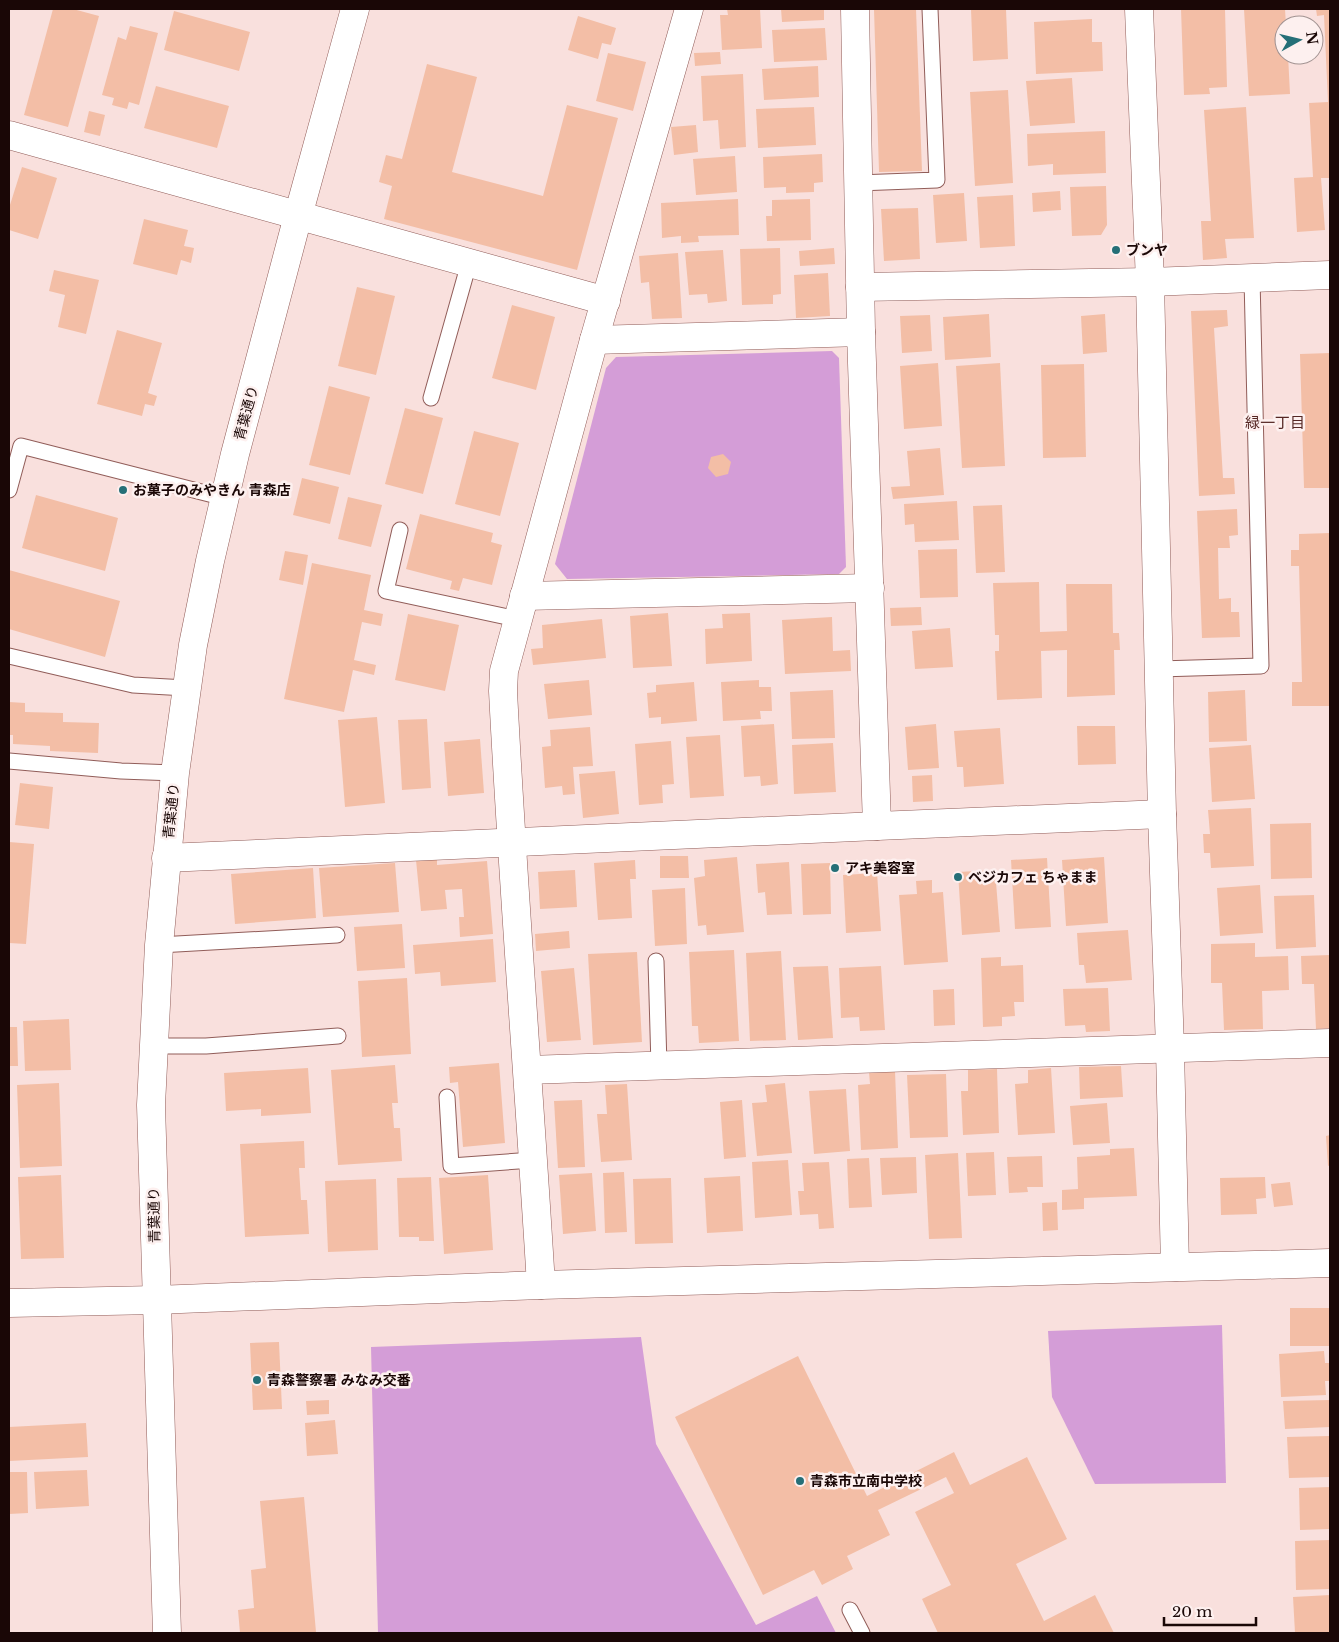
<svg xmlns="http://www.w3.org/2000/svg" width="1339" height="1642" font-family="'Libre Baskerville','Noto Sans JP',serif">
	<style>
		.park { fill: #d49dd7 }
		.building { fill: #f3bea6 }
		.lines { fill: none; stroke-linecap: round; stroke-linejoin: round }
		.lane-casing { stroke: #915d59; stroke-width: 17 }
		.street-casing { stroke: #915d59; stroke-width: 29 }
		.secondary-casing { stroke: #915d59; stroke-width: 29 }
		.lane { stroke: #fff; stroke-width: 15 }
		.street { stroke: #fff; stroke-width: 28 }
		.secondary { stroke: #fff; stroke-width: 28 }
		.poi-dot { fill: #256f77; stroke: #fdf0ef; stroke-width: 2 }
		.labels { text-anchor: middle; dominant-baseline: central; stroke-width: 5; stroke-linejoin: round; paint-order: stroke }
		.poi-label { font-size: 14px; font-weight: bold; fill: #1a0706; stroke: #fdf0ef; text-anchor: start }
		.street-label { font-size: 14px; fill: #1a0706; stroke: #fdf0ef }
		.neighbourhood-label { font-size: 15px; fill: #552724; stroke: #fdf0ef }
	</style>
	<rect width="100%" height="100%" fill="#f9e0dd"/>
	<g class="park">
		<polygon points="832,351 839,358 846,567 839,574 567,579 555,564 606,368 616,357"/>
		<polygon points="1222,1325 1226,1483 1095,1484 1052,1397 1048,1331"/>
		<polygon points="641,1337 656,1444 756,1625 817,1596 836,1633 378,1633 371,1347"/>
	</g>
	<g class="building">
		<polygon points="53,9 73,9 99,16 68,127 24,115"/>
		<polygon points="727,9 760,9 762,48 722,50 720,15 728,15"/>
		<polygon points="781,9 824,9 824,20 782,22"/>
		<polygon points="874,9 916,9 922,171 879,172"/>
		<polygon points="971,9 1006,9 1008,59 973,61"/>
		<polygon points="1181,9 1225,9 1227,87 1209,88 1210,94 1184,95"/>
		<polygon points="1244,9 1285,9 1286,25 1284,25 1284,55 1288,55 1290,94 1249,96"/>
		<polygon points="1316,9 1330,9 1330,178 1321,178 1325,230 1297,232 1294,178 1313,177 1309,103 1328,102 1324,15 1317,16"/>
		<polygon points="174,11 250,32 239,71 164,50"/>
		<polygon points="578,16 616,28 611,45 602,43 598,59 568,50"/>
		<polygon points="1092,19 1092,42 1102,42 1103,71 1036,74 1034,22"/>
		<polygon points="130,26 158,33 139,105 129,102 127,109 112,105 114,98 102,95 118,37 126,40"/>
		<polygon points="825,28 827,60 774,62 772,30"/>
		<polygon points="720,52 721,64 695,66 694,53"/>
		<polygon points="608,53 646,62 633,111 596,101"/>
		<polygon points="427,64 477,77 452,172 543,196 567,105 618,118 577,270 384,219 392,186 379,182 386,155 402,159"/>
		<polygon points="818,66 819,97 764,100 762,69"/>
		<polygon points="743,74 746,147 720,149 718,120 703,121 701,76"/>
		<polygon points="1072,78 1075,123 1030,126 1026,81"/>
		<polygon points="156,86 229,106 217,148 144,128"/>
		<polygon points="1008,90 1013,183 975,186 970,92"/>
		<polygon points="814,107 816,145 758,148 756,109"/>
		<polygon points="1246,107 1254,238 1225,239 1227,258 1203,260 1201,221 1211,221 1204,110"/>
		<polygon points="89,111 105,115 100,136 84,132"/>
		<polygon points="696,125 698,152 674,155 671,127"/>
		<polygon points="1105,131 1106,173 1053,175 1053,164 1028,166 1027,134"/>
		<polygon points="822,154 823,182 814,183 814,192 786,193 786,187 764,188 763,157"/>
		<polygon points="735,156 737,192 696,195 693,159"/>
		<polygon points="22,167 57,178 38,239 9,230 9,208"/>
		<polygon points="1106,186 1107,225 1101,235 1072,236 1070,187"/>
		<polygon points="1060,191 1061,210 1033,212 1032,193"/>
		<polygon points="964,193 967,241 936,243 933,195"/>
		<polygon points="1013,195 1015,246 980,248 977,197"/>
		<polygon points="738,199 739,235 698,236 699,242 681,243 681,236 662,238 661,203"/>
		<polygon points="810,199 811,240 767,241 766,216 772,216 772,200"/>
		<polygon points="918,208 920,259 884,261 881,209"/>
		<polygon points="144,219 188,230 184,246 194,248 191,263 181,260 177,275 133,264"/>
		<polygon points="780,248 781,294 773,295 773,304 742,305 740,249"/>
		<polygon points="834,248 835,264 800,266 799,251"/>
		<polygon points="723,250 727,301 708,303 707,294 689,295 685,252"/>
		<polygon points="678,253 682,318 652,319 649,282 641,283 639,256"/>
		<polygon points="54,270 99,280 86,334 58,327 65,295 49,291"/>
		<polygon points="828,273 830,316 796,318 794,275"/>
		<polygon points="357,287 395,296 376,375 338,366"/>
		<polygon points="512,305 555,317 536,390 492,378"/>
		<polygon points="1227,310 1228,326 1214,328 1223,478 1234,478 1235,494 1199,496 1191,311"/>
		<polygon points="989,314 991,357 945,360 943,317"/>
		<polygon points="1105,314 1107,352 1083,354 1081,316"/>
		<polygon points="930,315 932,351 902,353 900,316"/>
		<polygon points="117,330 162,343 148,393 157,396 154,406 145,404 142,416 97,404"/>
		<polygon points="1330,353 1330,488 1304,488 1300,354"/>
		<polygon points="938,363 942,426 904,429 900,366"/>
		<polygon points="1000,363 1005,466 962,468 956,366"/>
		<polygon points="1084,364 1086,457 1043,458 1041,365"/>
		<polygon points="329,386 370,397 350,475 309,465"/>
		<polygon points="405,408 443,418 423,494 385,484"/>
		<polygon points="474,431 519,443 500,516 455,504"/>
		<polygon points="940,448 944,495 893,499 891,487 910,486 907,451"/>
		<polygon points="723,454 731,462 728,474 716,477 708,468 711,457"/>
		<polygon points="302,478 339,487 330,524 293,515"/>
		<polygon points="36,495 118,518 105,571 22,548"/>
		<polygon points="348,497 382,505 371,547 338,539"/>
		<polygon points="957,501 959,540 915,542 914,524 905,525 904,504"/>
		<polygon points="1002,505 1005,572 976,573 973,506"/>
		<polygon points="1237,509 1238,535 1229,536 1230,548 1218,548 1219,599 1231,598 1231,612 1239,612 1240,637 1202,638 1197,511"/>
		<polygon points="420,514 493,533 491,542 502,545 492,585 463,578 459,591 450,589 452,581 406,569"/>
		<polygon points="1330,533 1330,706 1292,706 1292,682 1302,682 1299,566 1291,566 1291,550 1299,550 1299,534"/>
		<polygon points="957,549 958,597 920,598 918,550"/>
		<polygon points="285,551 308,555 303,585 279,580"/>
		<polygon points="312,563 371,575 364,610 383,614 381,626 362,622 354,660 376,665 374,675 353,670 344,712 284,699"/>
		<polygon points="9,570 120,601 105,657 9,629"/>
		<polygon points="1039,582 1040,632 1067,631 1066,584 1112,584 1113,633 1119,633 1120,650 1114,650 1115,695 1067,697 1067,650 1041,651 1042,698 997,700 995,651 999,651 999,635 995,635 993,583"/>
		<polygon points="921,607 922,625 891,626 890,608"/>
		<polygon points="668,613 672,666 633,668 630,616"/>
		<polygon points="750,613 752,661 706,664 705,629 723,628 722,614"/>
		<polygon points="408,614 459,625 445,691 395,680"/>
		<polygon points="832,617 833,651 850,650 851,671 785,674 782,620"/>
		<polygon points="602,619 606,658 533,665 531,649 543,648 542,625"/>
		<polygon points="950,628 953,667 915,669 912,631"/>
		<polygon points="589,680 592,715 548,719 544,684"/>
		<polygon points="759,680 759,687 771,687 772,711 760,711 761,719 723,721 721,682"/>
		<polygon points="694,682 697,721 661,724 661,717 649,718 647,693 656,692 656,685"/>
		<polygon points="833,690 835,738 792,739 790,692"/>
		<polygon points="1245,690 1247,741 1209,742 1208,692"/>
		<polygon points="9,702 25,703 25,712 63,713 63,722 99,723 98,753 50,751 50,746 13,744 13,735 9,735"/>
		<polygon points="377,717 385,803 345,807 338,720"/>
		<polygon points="427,719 431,788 402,790 398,720"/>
		<polygon points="774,724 778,784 761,786 760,776 744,777 741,726"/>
		<polygon points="936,724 939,768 908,770 905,727"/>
		<polygon points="1077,726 1115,726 1116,764 1078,765"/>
		<polygon points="590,727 593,766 573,767 575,794 563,795 562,786 545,788 542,747 551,746 550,730"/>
		<polygon points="1000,728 1004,784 964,787 963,767 957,767 954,731"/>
		<polygon points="720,735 724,796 690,798 686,737"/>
		<polygon points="480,739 484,793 448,796 444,742"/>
		<polygon points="671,741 674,784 662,785 663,803 639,805 635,744"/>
		<polygon points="833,743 836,792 794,794 792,745"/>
		<polygon points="1251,745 1255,799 1212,802 1209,748"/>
		<polygon points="615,771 619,814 583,818 579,774"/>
		<polygon points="932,775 933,801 913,802 912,776"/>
		<polygon points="20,783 53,787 49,829 15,825"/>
		<polygon points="1251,808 1254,866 1211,868 1210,853 1204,853 1203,834 1210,834 1208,810"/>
		<polygon points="1311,823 1312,878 1271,879 1270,824"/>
		<polygon points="9,842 34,844 26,944 9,943"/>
		<polygon points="660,856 688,856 689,878 660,878"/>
		<polygon points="737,857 744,932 707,935 706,925 698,926 694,878 705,876 704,860"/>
		<polygon points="1104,857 1108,923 1066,926 1062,860"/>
		<polygon points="1047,858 1051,927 1015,929 1011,860"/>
		<polygon points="437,859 437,865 487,861 493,934 460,937 459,917 464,917 462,889 445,890 447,909 421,911 416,860"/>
		<polygon points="635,860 636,879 630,879 632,918 598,920 594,863"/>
		<polygon points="789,862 792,914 767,915 765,892 758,893 756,864"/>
		<polygon points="395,863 399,912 323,917 319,868"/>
		<polygon points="830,863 831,914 803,915 801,864"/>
		<polygon points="313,868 316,918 235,924 231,874"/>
		<polygon points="575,870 577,907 540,909 538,872"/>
		<polygon points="995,870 1000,932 962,935 958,872"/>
		<polygon points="877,873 881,931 846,933 843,875"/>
		<polygon points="932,880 932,893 943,892 948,962 904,965 899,895 917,894 916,881"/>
		<polygon points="1260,885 1263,933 1220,936 1217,888"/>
		<polygon points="685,888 687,944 655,946 652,890"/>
		<polygon points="1314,895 1316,947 1276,949 1274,896"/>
		<polygon points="402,924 405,968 357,971 354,927"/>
		<polygon points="1128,930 1132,980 1086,983 1084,965 1079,965 1077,933"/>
		<polygon points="569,931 570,948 536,951 535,934"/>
		<polygon points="493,939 496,982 441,986 440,972 415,974 413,945"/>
		<polygon points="1255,943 1255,957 1288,956 1289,990 1262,991 1263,1029 1224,1030 1222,983 1211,983 1211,944"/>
		<polygon points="734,950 739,1041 699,1043 698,1026 692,1026 689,952"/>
		<polygon points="781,951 786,1040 750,1041 746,953"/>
		<polygon points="637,952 642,1042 593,1045 588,954"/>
		<polygon points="1330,955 1330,1028 1316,1029 1314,984 1302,984 1301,956"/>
		<polygon points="1001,957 1001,966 1023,965 1024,1002 1014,1002 1015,1016 1002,1017 1002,1026 983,1027 981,958"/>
		<polygon points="828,966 833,1038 798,1040 793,967"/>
		<polygon points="881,966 885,1030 860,1031 859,1017 841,1018 839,968"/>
		<polygon points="574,968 581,1040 547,1042 541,971"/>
		<polygon points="407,978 411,1054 362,1057 358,981"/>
		<polygon points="1108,988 1110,1031 1086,1032 1085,1025 1065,1026 1063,989"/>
		<polygon points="954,989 955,1025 934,1026 933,990"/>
		<polygon points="69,1019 71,1070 25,1071 23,1021"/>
		<polygon points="9,1027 17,1027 18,1066 9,1066"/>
		<polygon points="499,1063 505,1143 463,1147 458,1082 450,1083 449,1067"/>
		<polygon points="395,1065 398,1103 392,1103 394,1128 400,1128 402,1161 338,1165 331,1070"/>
		<polygon points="1121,1066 1123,1097 1080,1099 1079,1067"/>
		<polygon points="308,1068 311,1113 261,1116 261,1109 226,1111 224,1073"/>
		<polygon points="1051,1068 1055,1133 1018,1135 1015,1084 1028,1083 1028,1070"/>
		<polygon points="997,1069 999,1133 963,1135 961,1091 968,1091 968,1070"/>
		<polygon points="895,1071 898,1148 861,1150 858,1085 870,1084 869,1072"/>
		<polygon points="946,1074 948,1137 910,1138 907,1075"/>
		<polygon points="59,1083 62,1166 20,1168 17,1085"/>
		<polygon points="785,1083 792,1153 757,1156 752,1103 767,1102 765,1085"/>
		<polygon points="627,1084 632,1160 601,1162 597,1114 607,1114 605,1085"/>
		<polygon points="846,1089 850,1151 814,1154 809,1091"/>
		<polygon points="582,1100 585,1167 558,1168 554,1101"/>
		<polygon points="742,1100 746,1157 724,1159 720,1102"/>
		<polygon points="1107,1103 1110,1143 1073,1145 1070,1106"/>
		<polygon points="1330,1135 1330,1165 1328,1166 1326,1136"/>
		<polygon points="304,1141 305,1168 299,1168 301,1200 307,1200 309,1234 245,1237 240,1144"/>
		<polygon points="1134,1148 1137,1196 1084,1198 1084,1209 1062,1210 1062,1190 1078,1189 1077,1157 1110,1155 1110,1149"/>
		<polygon points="994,1152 996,1195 968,1196 966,1153"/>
		<polygon points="958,1153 962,1238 929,1239 925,1155"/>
		<polygon points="1042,1156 1043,1187 1027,1187 1028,1192 1009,1193 1007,1157"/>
		<polygon points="916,1157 917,1193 882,1195 880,1158"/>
		<polygon points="869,1158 872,1207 849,1208 847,1159"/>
		<polygon points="788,1160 792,1215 755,1218 752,1162"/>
		<polygon points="829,1162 834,1228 819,1229 818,1214 800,1215 798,1191 804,1191 802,1163"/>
		<polygon points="624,1172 627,1232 605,1233 603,1173"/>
		<polygon points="592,1173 596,1231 563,1234 559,1175"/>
		<polygon points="61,1175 64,1258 21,1259 18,1177"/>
		<polygon points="488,1175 493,1250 444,1254 439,1178"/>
		<polygon points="740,1176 743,1231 707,1233 704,1178"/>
		<polygon points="431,1177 434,1241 419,1241 419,1237 399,1237 397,1178"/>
		<polygon points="1265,1177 1266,1198 1256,1199 1257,1214 1221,1215 1220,1178"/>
		<polygon points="671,1178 673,1243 635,1244 633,1179"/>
		<polygon points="376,1179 378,1250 328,1252 325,1181"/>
		<polygon points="1290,1182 1293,1205 1274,1207 1271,1184"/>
		<polygon points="1057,1202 1058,1230 1043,1231 1042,1203"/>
		<rect x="1290" y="1308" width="40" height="38"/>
		<polygon points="279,1342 282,1409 253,1410 250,1343"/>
		<polygon points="1324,1351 1325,1363 1330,1363 1330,1381 1325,1381 1326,1395 1281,1397 1279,1354"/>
		<polygon points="798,1356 867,1496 954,1452 970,1485 1027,1457 1067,1539 1016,1564 1044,1621 1095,1595 1114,1633 938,1633 922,1599 951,1585 915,1512 954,1493 946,1477 878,1510 890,1535 847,1556 853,1569 822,1585 814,1570 763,1595 675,1417"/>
		<polygon points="329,1400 329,1414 307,1415 306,1401"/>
		<polygon points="1330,1400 1330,1427 1285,1429 1283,1401"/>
		<polygon points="335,1420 338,1454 307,1456 305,1423"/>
		<polygon points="86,1423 88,1457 9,1461 9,1427"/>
		<polygon points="1329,1436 1330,1477 1289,1478 1287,1437"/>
		<polygon points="87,1470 89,1506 36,1509 34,1472"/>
		<polygon points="9,1472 27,1472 28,1513 9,1514"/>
		<polygon points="1330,1487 1330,1529 1300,1530 1299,1488"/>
		<polygon points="304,1497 316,1632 240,1633 238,1610 254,1608 251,1570 266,1568 260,1501"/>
		<polygon points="1330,1540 1330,1589 1296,1590 1295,1541"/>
		<polygon points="1330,1595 1330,1633 1295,1633 1293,1597"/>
	</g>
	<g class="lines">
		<g class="lane-casing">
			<g id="lane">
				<polyline points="858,183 937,180 930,9"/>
				<polyline points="431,398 469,263"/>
				<polyline points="9,490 21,446 225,498"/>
				<polyline points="400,530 386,591 517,619"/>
				<polyline points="9,656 133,685 186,688"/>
				<polyline points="1159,669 1261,666 1252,278"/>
				<polyline points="9,761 121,771 175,773"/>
				<polyline points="159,945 337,935"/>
				<polyline points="656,961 659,1066"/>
				<polyline points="154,1046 206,1046 338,1036"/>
				<polyline points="447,1097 451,1166 533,1160"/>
				<polyline points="850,1610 862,1633"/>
			</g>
		</g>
		<g class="street-casing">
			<g id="street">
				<polyline points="1139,9 1150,282 1162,814 1170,1049 1175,1267"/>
				<polyline points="9,135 606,301"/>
				<polyline points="860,287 1150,282 1330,275"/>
				<polyline points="594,340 861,332"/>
				<polyline points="524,596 870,588"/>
				<polyline points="877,826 1162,814"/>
				<polyline points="166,858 877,826 861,332 855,9"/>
				<polyline points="528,1070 1330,1043"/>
				<path d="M541 1285C529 1087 513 889 503 691L504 671 594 340 689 9"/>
			</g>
		</g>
		<g class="secondary-casing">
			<g id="secondary">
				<polyline points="9,1303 156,1300 541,1285 1330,1263"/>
				<polyline points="167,1633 151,1105 159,945 175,773 193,645 210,561 235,454 298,216 355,9"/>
			</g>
		</g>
		<use href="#lane" class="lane"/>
		<use href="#street" class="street"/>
		<use href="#secondary" class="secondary"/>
	</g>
	<g class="poi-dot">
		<circle cx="1116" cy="250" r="5"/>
		<circle cx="123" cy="490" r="5"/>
		<circle cx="835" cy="868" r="5"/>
		<circle cx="958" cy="877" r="5"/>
		<circle cx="257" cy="1380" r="5"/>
		<circle cx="800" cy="1481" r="5"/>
	</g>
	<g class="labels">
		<g class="poi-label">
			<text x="1126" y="250">ブンヤ</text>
			<text x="133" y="490">お菓子のみやきん 青森店</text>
			<text x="845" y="868">アキ美容室</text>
			<text x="968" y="877">ベジカフェ ちゃまま</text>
			<text x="267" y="1380">青森警察署 みなみ交番</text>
			<text x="810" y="1481">青森市立南中学校</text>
		</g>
		<g class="street-label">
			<text transform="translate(246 413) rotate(-75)">青葉通り</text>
			<text transform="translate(171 811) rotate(-84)">青葉通り</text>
			<text transform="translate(154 1215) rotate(-91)">青葉通り</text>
		</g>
		<g class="neighbourhood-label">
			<text x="1275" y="422">緑一丁目</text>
		</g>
	</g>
	<rect width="1339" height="1642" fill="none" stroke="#1a0706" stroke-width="20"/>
	<g transform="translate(1299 40) rotate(82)"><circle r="24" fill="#fdf0ef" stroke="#a29392"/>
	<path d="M0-4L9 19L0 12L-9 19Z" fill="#256f77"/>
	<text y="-8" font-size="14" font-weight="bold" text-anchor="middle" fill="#1a0706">N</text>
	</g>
	<path d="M1164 1617v8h92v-8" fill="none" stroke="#1a0706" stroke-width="2.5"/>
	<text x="1172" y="1617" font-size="15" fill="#1a0706" stroke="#fdf0ef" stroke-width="4" paint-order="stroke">20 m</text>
</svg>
